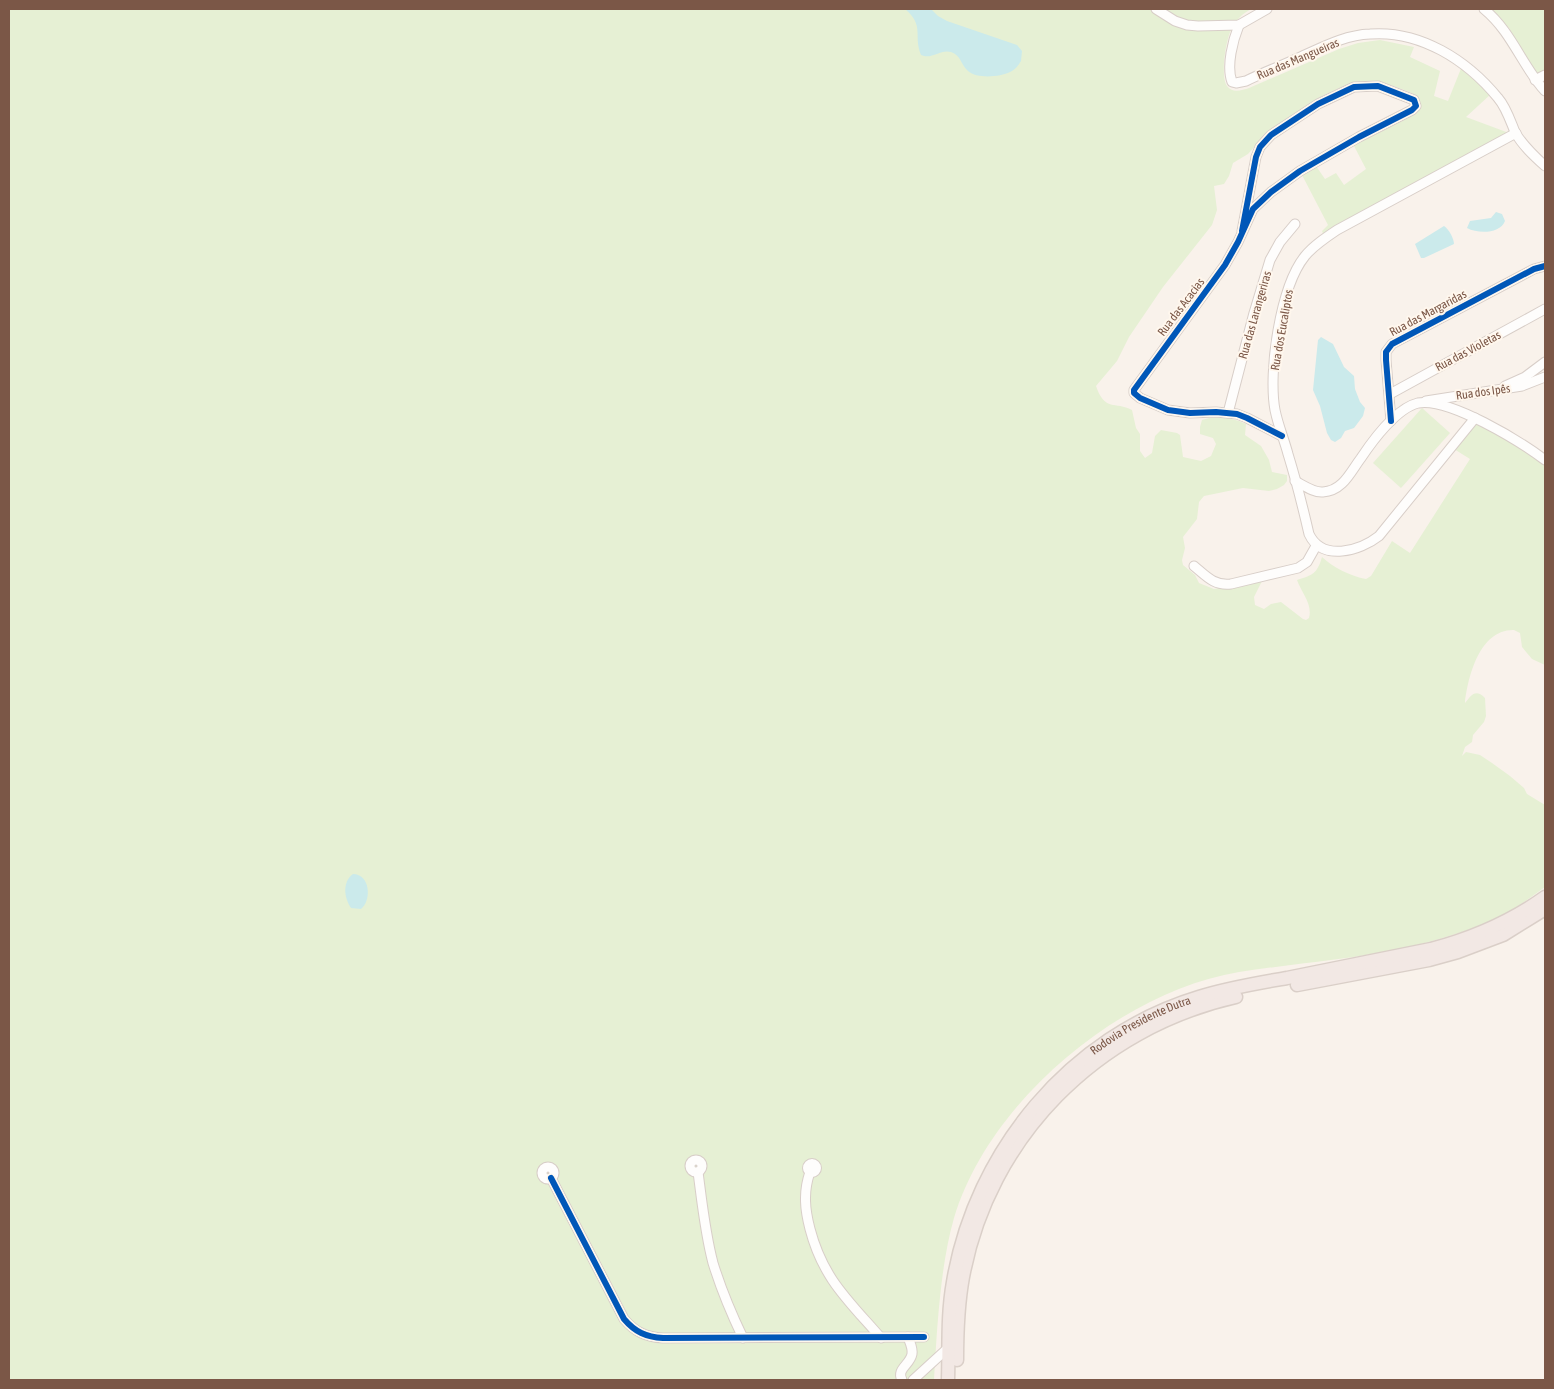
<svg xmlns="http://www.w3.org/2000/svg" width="1554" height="1389" font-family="'Asap Condensed',sans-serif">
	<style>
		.green { fill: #e6f0d4 }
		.water { fill: #cbeaeb }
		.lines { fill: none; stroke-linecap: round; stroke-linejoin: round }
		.minor-casing { stroke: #d8cec8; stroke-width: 11 }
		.highway-casing { stroke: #dacfc8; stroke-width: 15 }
		.minor { stroke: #fefdfc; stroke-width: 9 }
		.highway { stroke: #f2e8e4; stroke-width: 12 }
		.cycleway-casing { stroke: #fff7ed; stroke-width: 9 }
		.cycleway { stroke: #0057b8; stroke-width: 6 }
		.labels { text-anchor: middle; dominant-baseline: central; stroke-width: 4; stroke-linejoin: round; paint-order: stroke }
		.street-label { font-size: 12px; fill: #7b5747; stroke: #fff7ed }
	</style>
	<rect width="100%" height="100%" fill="#f9f2eb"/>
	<g class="green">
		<path d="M9 9H1251C1242 14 1236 20 1232 28 1226 38 1220 76 1227 86 1233 94 1242 90 1249 88L1339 49 1358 43 1380 40 1414 47 1410 57 1440 71 1434 96 1448 101 1462 66 1491 94 1466 117 1509 133 1324 236 1322 231 1328 225 1302 175 1316 166 1325 179 1336 173 1344 185 1366 169 1353 144 1413 113 1417 97C1411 91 1401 89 1393 86 1368 77 1344 84 1321 97 1312 102 1305 110 1295 113L1266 134 1248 154 1233 163 1229 176 1224 184 1214 186 1217 210 1212 225 1163 287 1129 337 1117 361 1096 386C1105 412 1115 401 1132 410L1136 428 1140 434V451L1145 458 1152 453 1155 436 1161 430 1177 433 1180 435 1183 457 1201 461 1211 456 1216 444 1213 438 1200 434V427L1202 420C1215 415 1234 418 1246 424L1245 435 1261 446 1269 460 1272 472 1287 475V481L1284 485 1277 489 1269 491 1243 488 1204 496 1199 502 1197 519 1183 537 1185 548 1182 560 1183 565 1195 575 1199 583 1214 589 1263 579 1254 597 1255 605 1264 609 1271 604 1281 602 1303 619 1306 620 1309 618C1313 604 1301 592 1297 580 1313 575 1317 574 1322 557 1334 568 1350 576 1366 579L1371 576 1392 541 1410 553 1470 459 1454 449 1477 421 1545 463V665L1532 659 1522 647 1520 633 1514 630C1480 629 1468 676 1465 703 1471 696 1475 688 1485 698L1486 716 1484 722 1473 735 1472 742 1465 747 1462 756 1466 752 1480 755 1492 763 1510 776 1524 788 1527 794 1545 805V887C1529 899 1512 911 1493 920 1480 926 1466 931 1452 935 1382 958 1310 961 1239 972 1120 992 989 1101 954 1218 940 1267 937 1329 934 1380H9Z"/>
		<polygon points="1489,9 1545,9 1545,72 1536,77 1509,28"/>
		<polygon points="1422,408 1450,433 1401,488 1373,463"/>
	</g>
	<g class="water">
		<path d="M905 9H931L938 16 947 21 1017 45 1022 51 1021 61C1018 66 1015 70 1010 72 1000 77 977 79 968 71 961 65 961 55 951 52 940 49 932 60 921 55 913 35 925 26 905 9Z"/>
		<path d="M1496 212 1502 214 1505 221C1500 234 1478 234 1467 228L1470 221 1491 218Z"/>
		<path d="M1444 226C1449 229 1454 239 1454 244L1424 258H1421L1415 244Z"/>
		<polygon points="1321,337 1333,344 1344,367 1354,376 1355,389 1360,402 1365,408 1363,416 1354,428 1345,431 1341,438 1335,442 1331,440 1327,433 1320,406 1313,390 1318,340"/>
		<path d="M353 874C370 874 372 900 361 909L351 908C344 898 342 882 353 874Z"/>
	</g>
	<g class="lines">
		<g class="minor-casing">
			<g id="minor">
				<polyline points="1156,9 1175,21 1187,25 1198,26 1239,25 1267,9"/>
				<path d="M1484 9C1512 32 1522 66 1545 91"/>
				<path d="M1239 25C1233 40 1226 66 1232 82L1236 83 1246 81C1262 73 1281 66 1298 58 1321 48 1344 35 1370 34 1420 30 1467 60 1498 98 1506 107 1510 120 1515 132 1522 145 1534 156 1545 166"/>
				<polyline points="1535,80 1545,75"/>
				<polyline points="1242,231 1256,157 1260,147 1271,135 1318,104 1354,87 1378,86 1414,100 1416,106 1412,110 1359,137 1300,171 1271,192 1253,209 1238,242 1225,265 1134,390 1134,393 1140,398 1168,410 1190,413 1216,412 1237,414 1247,418 1282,436"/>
				<polyline points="1505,386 1525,377 1545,362"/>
				<polyline points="1390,394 1545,309"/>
				<polyline points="1426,401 1522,386 1545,377"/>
				<polyline points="1228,413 1254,313 1270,260 1280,242 1295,224"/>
				<path d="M1475 418 1379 536C1360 551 1322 562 1309 534 1303 508 1296 480 1288 454 1284 439 1278 425 1275 410 1268 372 1280 287 1305 256 1313 246 1325 238 1337 230L1516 133"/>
				<polyline points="1391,421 1386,360 1386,352 1392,344 1534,269 1545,266"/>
				<path d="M1295 481C1303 485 1314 493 1323 492 1343 491 1351 471 1361 458 1373 440 1397 408 1418 403 1449 397 1521 442 1545 460"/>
				<path d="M1194 566C1206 576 1214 586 1231 584L1298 568 1307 562 1316 546"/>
				<circle cx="696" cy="1166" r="6"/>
				<circle cx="812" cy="1168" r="4.5"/>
				<circle cx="548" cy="1173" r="6"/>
				<path d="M698 1172C702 1202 705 1233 713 1263 721 1289 731 1313 743 1338"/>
				<path d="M810 1172C803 1192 805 1210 810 1229 823 1279 849 1301 881 1338"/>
				<path d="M551 1178 624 1319C635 1332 646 1337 663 1338L924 1337"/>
				<path d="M902 1380C896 1369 910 1365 912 1354 913 1348 910 1343 908 1337"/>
				<polyline points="913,1380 948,1348"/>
			</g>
		</g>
		<g class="highway-casing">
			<g id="highway">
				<polyline points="1297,985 1429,960 1458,952 1503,935 1545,909"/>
				<path d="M957 1360C957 1333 958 1304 963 1277 989 1137 1097 1028 1236 997"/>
				<path id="s1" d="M948 1380C949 1348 947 1315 953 1282 975 1151 1070 1036 1199 997 1227 988 1258 983 1287 978 1335 968 1383 959 1431 949 1473 938 1510 922 1545 897"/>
			</g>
		</g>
		<use href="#minor" class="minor"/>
		<use href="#highway" class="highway"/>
		<g class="cycleway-casing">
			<g id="cycleway">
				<polyline points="1242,231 1256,157 1260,147 1271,135 1318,104 1354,87 1378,86 1414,100 1416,106 1412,110 1359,137 1300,171 1271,192 1253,209 1238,242 1225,265 1134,390 1134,393 1140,398 1168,410 1190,413 1216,412 1237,414 1247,418 1282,436"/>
				<polyline points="1391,421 1386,360 1386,352 1392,344 1534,269 1545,266"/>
				<path d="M551 1178 624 1319C635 1332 646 1337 663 1338L924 1337"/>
			</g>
		</g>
		<use href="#cycleway" class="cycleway"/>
	</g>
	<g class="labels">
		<g class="street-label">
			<text transform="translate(1298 59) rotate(-23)">Rua das Mangueiras</text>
			<text transform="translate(1181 307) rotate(-53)">Rua das Acacias</text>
			<text transform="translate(1428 313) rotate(-28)">Rua das Margaridas</text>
			<text transform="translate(1255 315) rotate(-74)">Rua das Larangeriras</text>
			<text transform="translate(1282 330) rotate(-80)">Rua dos Eucaliptos</text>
			<text transform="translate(1468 351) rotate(-28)">Rua das Violetas</text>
			<text transform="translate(1483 392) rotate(-8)">Rua dos Ipês</text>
			<text stroke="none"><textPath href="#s1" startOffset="429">Rodovia Presidente Dutra</textPath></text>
		</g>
	</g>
	<rect width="1554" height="1389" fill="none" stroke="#7b5747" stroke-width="20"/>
</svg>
